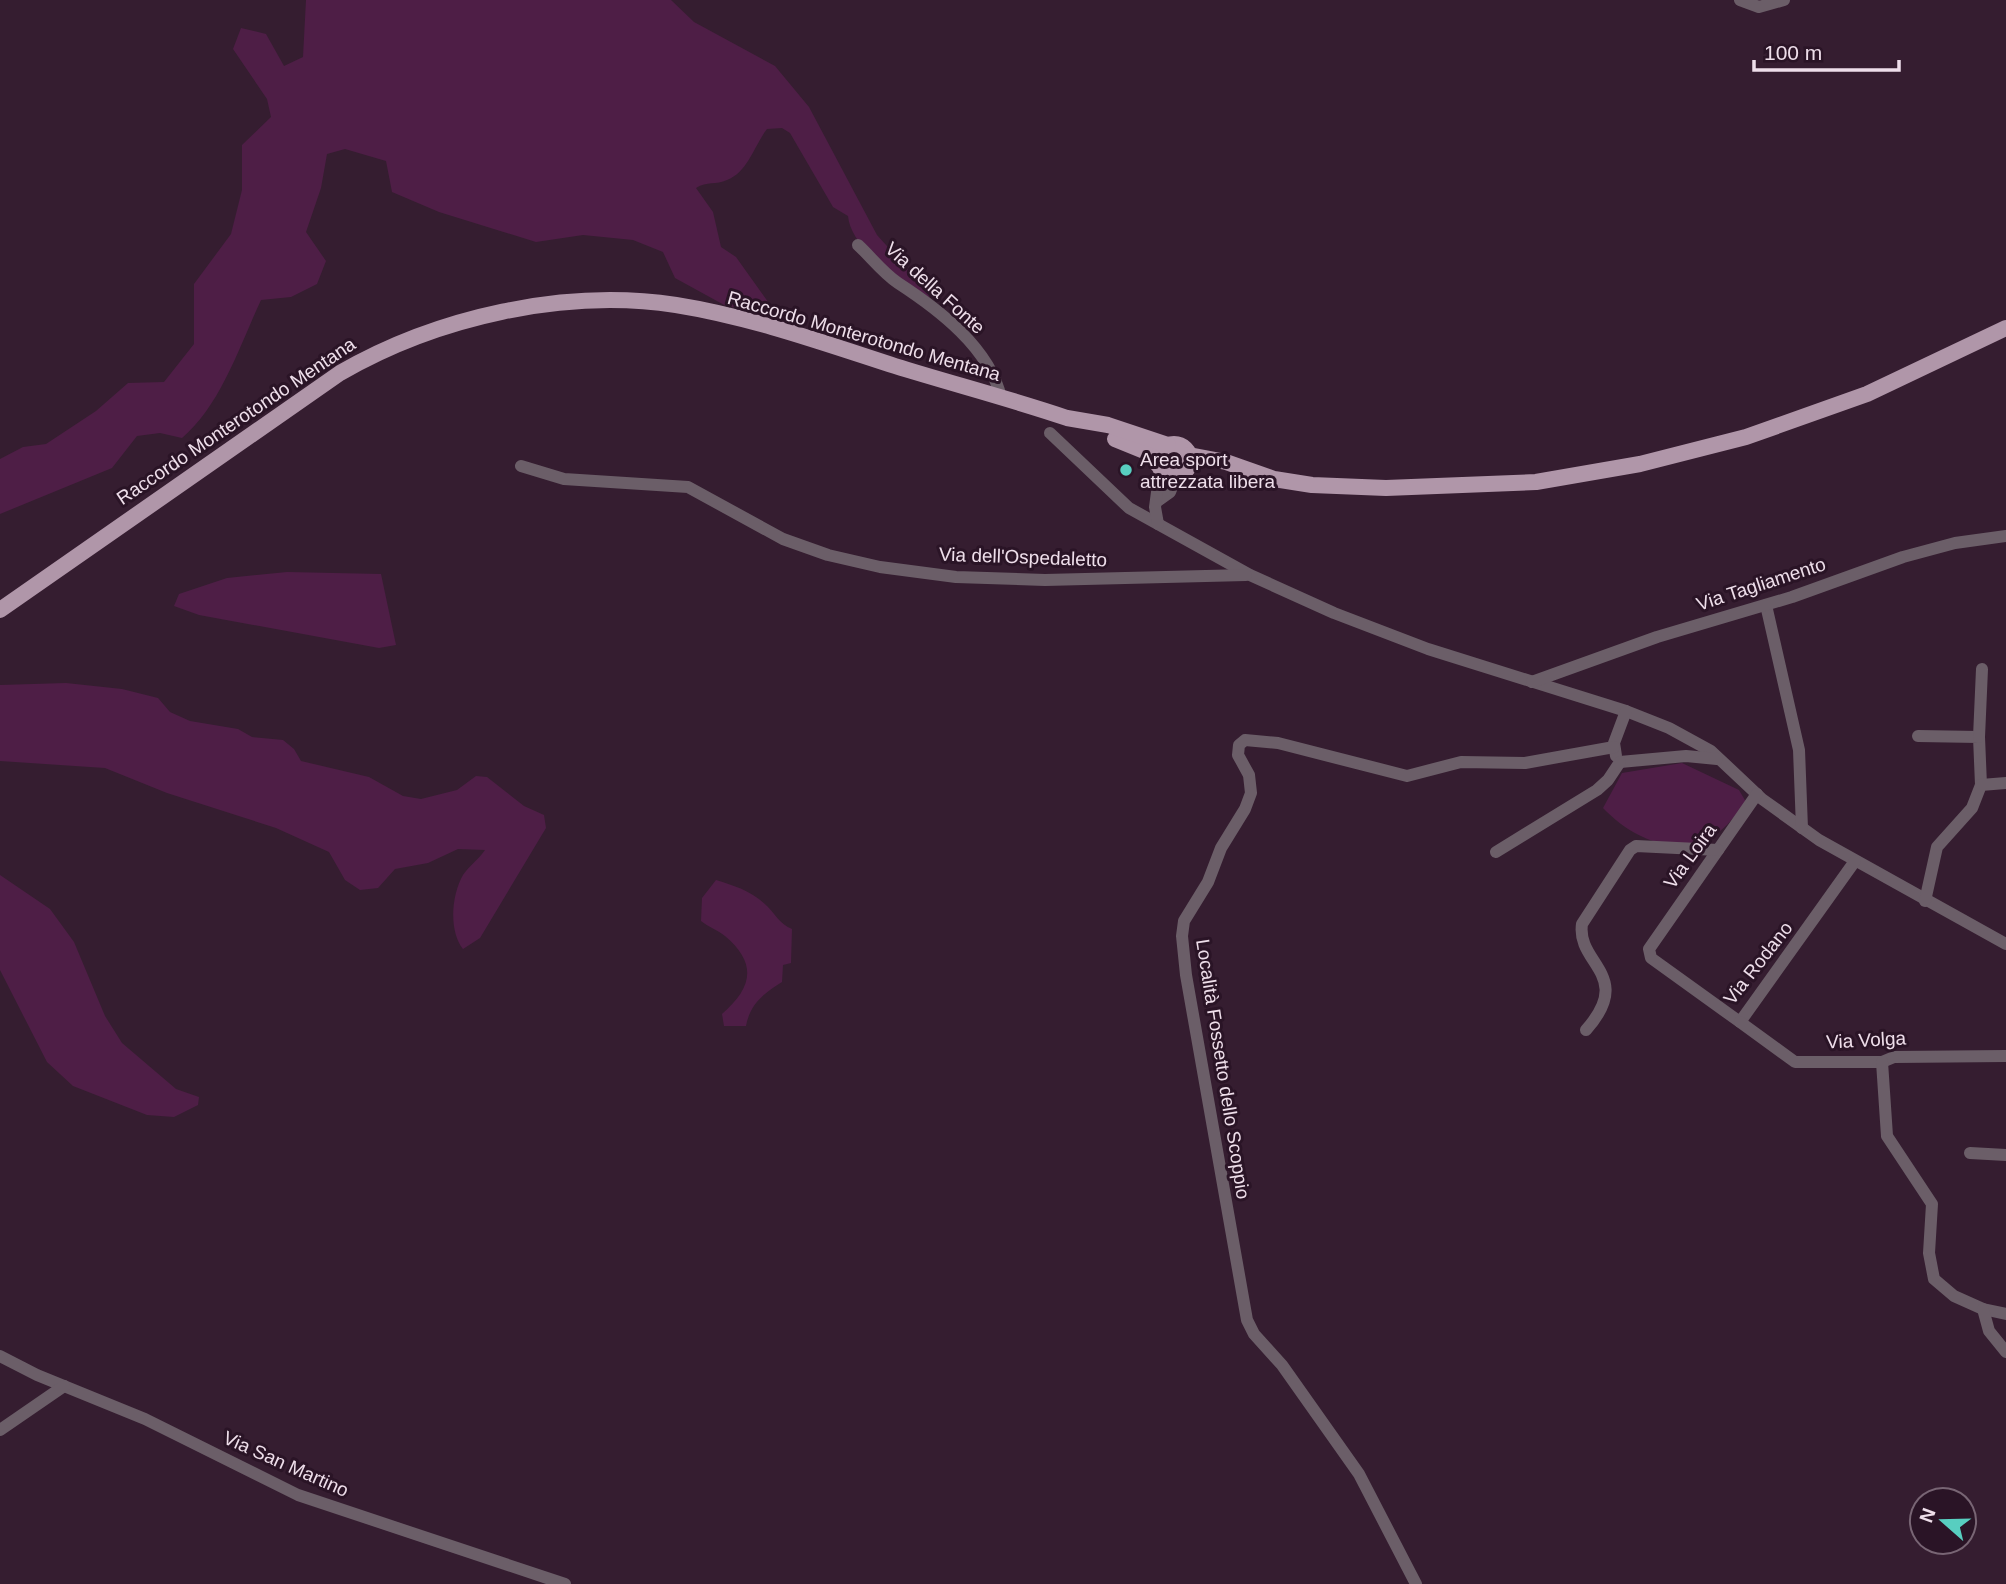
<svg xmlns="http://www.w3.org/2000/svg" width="2006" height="1584" font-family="Arial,sans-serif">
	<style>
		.green { fill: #4e1e46 }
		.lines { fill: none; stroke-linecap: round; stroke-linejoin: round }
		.minor { stroke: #6b5e68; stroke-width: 12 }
		.major { stroke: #b096a9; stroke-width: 16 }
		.poi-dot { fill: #58cec0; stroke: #2a1426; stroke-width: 2.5 }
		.labels { text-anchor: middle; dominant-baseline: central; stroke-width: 6; stroke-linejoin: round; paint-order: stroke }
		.street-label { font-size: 19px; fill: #eedeea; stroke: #2a1426 }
		.poi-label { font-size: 19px; fill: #eedeea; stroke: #2a1426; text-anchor: start }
	</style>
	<rect width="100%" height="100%" fill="#351d30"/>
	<g class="green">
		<path d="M306 0H671L694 22 775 66 809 107 877 235 923 286 930 298C903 281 851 250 848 216L833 207 790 133 782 128 767 129C754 146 748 172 727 180 716 185 707 181 696 188L713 212 721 247 736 257 771 306 769 312 726 306 675 278 663 252 633 240 583 235 536 242 439 212 392 192 386 161 345 149 327 154 321 188 306 232 326 261 317 284 291 297 261 300C240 345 221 405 182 438L160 433 137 436 112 468 0 514V459L23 447 46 444 96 411 128 383 164 382 194 344V284L231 234 242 190V145L271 117 267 99 233 49 241 28 266 34 284 66 303 57Z"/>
		<polygon points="287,572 381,574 396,645 379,648 199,615 174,606 179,594 227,578"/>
		<path d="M66 683 122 689 158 698 170 712 190 721 238 729 252 737 283 740 294 749 301 761 369 777 403 796 421 799 457 790 476 776 487 777 524 806 544 815 546 828 480 938 463 949C449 932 451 896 463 875 469 866 479 859 485 850L458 849 428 863 395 869 378 888 360 890 345 880 329 852 276 828 167 793 105 768 0 761V685Z"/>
		<path d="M1682 763 1739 790 1746 802C1738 811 1730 824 1720 831 1679 859 1635 841 1603 808L1622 773Z"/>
		<polygon points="0,875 50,909 74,942 105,1016 122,1043 176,1089 199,1097 198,1105 174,1117 147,1115 73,1086 47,1062 0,970"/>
		<path d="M716 880C735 886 752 891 767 906 775 914 780 924 792 929L791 963 783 965 782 982C764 993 750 1004 746 1026H724L722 1014C752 988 758 964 725 936 718 930 708 927 701 921L702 898Z"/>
	</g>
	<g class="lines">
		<g class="minor">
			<polyline points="1740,0 1759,7 1784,0"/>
			<path d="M858 245C871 257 883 273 898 283 938 309 990 348 1001 398"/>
			<polyline points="1050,433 1129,508 1250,575 1334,613 1428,649 1626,711 1669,728 1711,751 1762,799 1819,840 2006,944"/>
			<polyline points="521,466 564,479 688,487 783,539 828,555 880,567 956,577 1045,580 1246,575"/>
			<polyline points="1156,502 1170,492 1176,477"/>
			<polyline points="1158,524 1155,507 1160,470"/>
			<polyline points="1766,605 1799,750 1802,828"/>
			<polyline points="1532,682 1657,637 1792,597 1903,557 1955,543 2006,536"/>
			<polyline points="1918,736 1979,737 1981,785"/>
			<polyline points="1979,737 1982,669"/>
			<polyline points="1616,756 1614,743 1626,711"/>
			<polyline points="1620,762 1686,756 1717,759"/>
			<polyline points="1757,794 1649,949 1651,958 1740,1022 1855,861"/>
			<polyline points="1496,852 1597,790 1608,780 1620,762"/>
			<polyline points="1925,901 1937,847 1972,808 1981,785 2006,783"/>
			<polyline points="1740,1022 1795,1062 1882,1062 1894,1057 2006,1056"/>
			<path d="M1586 1030C1635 975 1576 964 1582 924L1630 850 1636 846 1718 850"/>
			<polyline points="1882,1062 1887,1136 1932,1204 1929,1253 1934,1279 1954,1296 1983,1309 2006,1314"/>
			<polyline points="1970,1153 2006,1155"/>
			<polyline points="1983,1309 1989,1331 2006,1352"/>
			<polyline points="0,1356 37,1375 145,1419 298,1495 565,1584"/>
			<polyline points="0,1430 64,1386"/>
			<polyline points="1416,1584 1359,1474 1282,1365 1254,1334 1247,1320 1186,975 1182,936 1184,921 1208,882 1221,848 1245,809 1251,793 1249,775 1238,755 1239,745 1245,740 1278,743 1407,776 1461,762 1525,763 1614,747"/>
		</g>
		<g class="major">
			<polyline points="1115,439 1147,452 1157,464"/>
			<circle cx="1174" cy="460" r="16"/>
			<polyline points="1189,455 1226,462 1274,479 1312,485 1386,488 1536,482 1640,464 1746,437 1867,394 2006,328"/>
			<path d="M0 610 340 373C437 317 565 288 676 305 751 317 824 343 895 366 953 384 1011 399 1067 418L1108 425 1168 445"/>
		</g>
	</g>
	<circle class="poi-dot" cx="1126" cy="470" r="7"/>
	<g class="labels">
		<g class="street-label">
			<text transform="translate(935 288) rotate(42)">Via della Fonte</text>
			<text transform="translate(864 336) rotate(16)">Raccordo Monterotondo Mentana</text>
			<text transform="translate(236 421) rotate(-34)">Raccordo Monterotondo Mentana</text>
			<text transform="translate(1023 557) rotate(2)">Via dell'Ospedaletto</text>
			<text transform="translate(1761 584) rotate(-18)">Via Tagliamento</text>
			<text transform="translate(1690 856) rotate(-54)">Via Loira</text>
			<text transform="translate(1758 963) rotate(-52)">Via Rodano</text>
			<text transform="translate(1866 1040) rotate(-3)">Via Volga</text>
			<text transform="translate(1223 1069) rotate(81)">Località Fossetto dello Scoppio</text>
			<text transform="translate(286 1464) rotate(24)">Via San Martino</text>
		</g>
		<g class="poi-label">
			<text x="1140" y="459">Area sport<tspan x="1140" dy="22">attrezzata libera</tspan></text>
		</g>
	</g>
	<g transform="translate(1943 1521) rotate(290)"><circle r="33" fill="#2a1426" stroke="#786574" stroke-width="2"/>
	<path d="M0-5L12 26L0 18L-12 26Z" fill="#58cec0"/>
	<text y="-10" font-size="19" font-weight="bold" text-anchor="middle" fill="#eedeea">N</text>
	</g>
	<path d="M1754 60v10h145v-10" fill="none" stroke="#eedeea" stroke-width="3.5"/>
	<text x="1764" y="60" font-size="21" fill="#eedeea" stroke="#2a1426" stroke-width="5" paint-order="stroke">100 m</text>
</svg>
